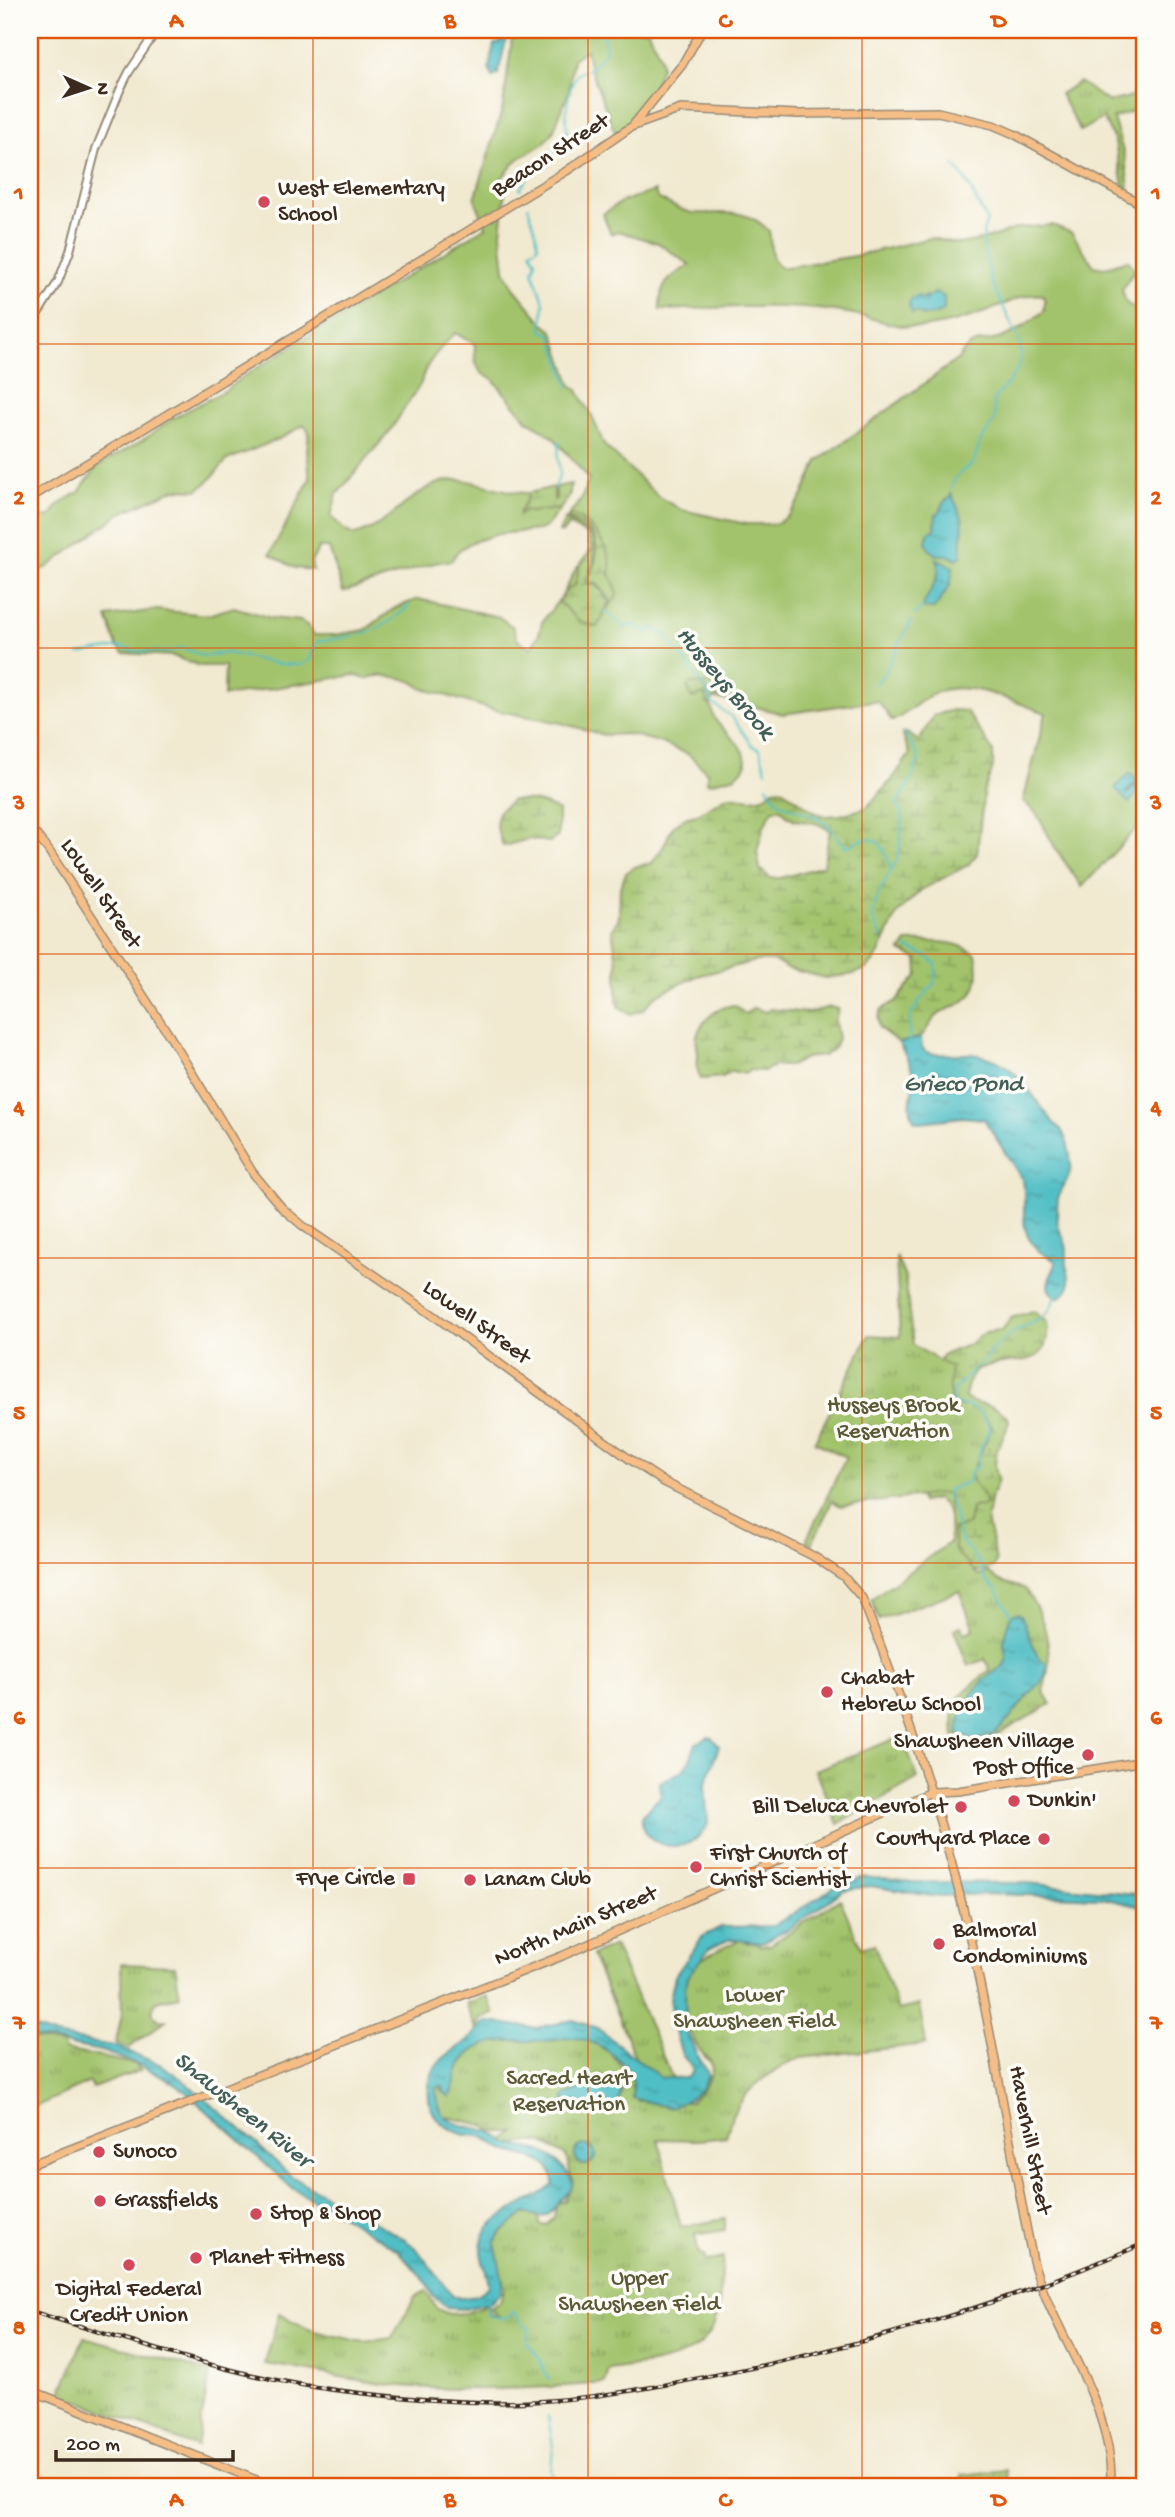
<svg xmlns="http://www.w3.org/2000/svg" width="1175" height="2517" font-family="'Gochi Hand',sans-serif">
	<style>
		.grass { fill: #a2c36c; stroke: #6e7645; stroke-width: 2 }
		.wetland { fill: url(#wetland-marsh); stroke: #6e7645; stroke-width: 2; fill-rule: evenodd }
		.park { fill: url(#park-tufts); stroke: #6e7645; stroke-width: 2 }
		.water { fill: url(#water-ripples); stroke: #457472; stroke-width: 2 }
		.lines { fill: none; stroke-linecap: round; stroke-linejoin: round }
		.stream { stroke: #4fbec5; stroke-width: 2 }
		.minor-casing { stroke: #968a77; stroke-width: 10 }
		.major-casing { stroke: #968a77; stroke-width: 10 }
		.minor { stroke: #fff; stroke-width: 6 }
		.major { stroke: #f6be87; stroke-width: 7 }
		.rail-casing { stroke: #3b2a1e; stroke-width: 4.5 }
		.rail { stroke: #fdfcf7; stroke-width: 2; stroke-dasharray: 5; stroke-linecap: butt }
		.grid { fill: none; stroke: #df570d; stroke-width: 2; stroke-opacity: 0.55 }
		.poi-dot { fill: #d1495b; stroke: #fdfcf7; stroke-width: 2.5 }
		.labels { text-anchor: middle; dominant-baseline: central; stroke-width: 7; stroke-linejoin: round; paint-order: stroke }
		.street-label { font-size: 23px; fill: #3b2a1e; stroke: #fdfcf7 }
		.poi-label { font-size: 23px; fill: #3b2a1e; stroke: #fdfcf7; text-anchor: start }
		.park-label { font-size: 23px; fill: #5a5835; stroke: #fdfcf7 }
		.water-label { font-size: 24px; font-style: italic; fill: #425e58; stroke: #fdfcf7 }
		.neatline { fill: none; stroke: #df570d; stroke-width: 2.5 }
		.grid-label { font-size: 23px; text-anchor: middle; font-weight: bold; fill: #df570d }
	</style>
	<defs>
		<pattern id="wetland-marsh" width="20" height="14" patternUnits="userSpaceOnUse" patternTransform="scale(1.75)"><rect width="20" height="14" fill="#a2c36c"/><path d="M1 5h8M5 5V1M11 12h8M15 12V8" fill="none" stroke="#859f58"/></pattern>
		<pattern id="park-tufts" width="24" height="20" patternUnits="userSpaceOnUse" patternTransform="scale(1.75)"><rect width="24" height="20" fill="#a2c36c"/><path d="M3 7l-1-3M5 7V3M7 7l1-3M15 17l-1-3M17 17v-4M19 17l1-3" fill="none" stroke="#859f58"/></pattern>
		<pattern id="water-ripples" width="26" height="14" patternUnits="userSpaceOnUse" patternTransform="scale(1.75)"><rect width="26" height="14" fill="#4fbec5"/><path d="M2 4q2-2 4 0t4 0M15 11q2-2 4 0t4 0" fill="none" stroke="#439b9f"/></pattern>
	</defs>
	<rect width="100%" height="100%" fill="#fdfcf7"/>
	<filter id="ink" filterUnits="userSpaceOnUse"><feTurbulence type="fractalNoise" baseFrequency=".0143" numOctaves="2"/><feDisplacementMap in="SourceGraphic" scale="14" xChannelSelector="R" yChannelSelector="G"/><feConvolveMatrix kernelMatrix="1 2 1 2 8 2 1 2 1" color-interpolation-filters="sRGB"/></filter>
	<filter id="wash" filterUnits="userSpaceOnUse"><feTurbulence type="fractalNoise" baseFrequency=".00686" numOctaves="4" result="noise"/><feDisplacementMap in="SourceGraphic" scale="28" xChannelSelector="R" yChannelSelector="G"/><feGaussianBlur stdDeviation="1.57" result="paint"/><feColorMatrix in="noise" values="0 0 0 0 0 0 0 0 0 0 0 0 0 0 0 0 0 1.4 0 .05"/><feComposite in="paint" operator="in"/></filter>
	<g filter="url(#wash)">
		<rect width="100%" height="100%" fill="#f1e9d0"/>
		<path class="grass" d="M512 30H648C651 42 662 52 661 66 660 77 641 111 633 120 628 126 621 129 615 132L589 66 586 50 573 59 569 91 553 132 544 143 517 160 501 179 505 197 501 233 505 270 514 288 543 323 553 331 572 386 577 389 591 414 604 445 659 497 682 510 746 524H776L789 515 802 497 818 461 958 359C975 333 983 347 1006 336 1020 330 1032 320 1044 311L1045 301 1043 295C1024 292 1006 305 988 311 969 318 946 325 926 327 891 329 873 316 842 312 782 303 721 308 660 310 659 284 669 277 690 265L658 243 618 231 611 234 603 214 623 201 655 191 657 198C669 203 681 212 694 213 724 215 745 206 769 231 772 245 768 259 781 268L855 256 931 238 959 244 986 239 1018 228 1053 225 1072 233 1094 266 1103 268 1128 260 1135 270 1122 289 1126 303 1145 315V439L1139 449 1145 469V819L1082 887 1056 849 1037 814 1023 801 1046 713C1016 703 968 679 937 692 919 699 908 715 892 721L879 702 873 701 783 714 733 701 714 699 710 703C712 708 712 714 715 719 726 736 747 744 746 766L736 776 709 783 707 782V772L688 754 659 742 629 734 604 735 561 723 494 710 421 688C412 677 379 673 366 679L354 675 224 696 225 666H200L173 656 123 653 117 646 107 617 156 610 208 615 234 607 271 618 301 621 309 627 314 635H335L365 630 395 608 418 599 499 617 513 627 517 639 531 648 539 634 542 622 562 596 575 570 589 553 592 542 589 535 565 521 582 498 589 479 553 437 527 420 492 378C475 374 474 358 475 344L455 333C442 347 424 364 421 383L390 431 337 494 331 516 344 530 354 535C389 527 410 491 442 482 470 474 499 494 528 493 542 493 557 486 571 484L569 497 546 527 539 530 498 534 472 542 458 551 451 561 438 562 343 592 329 548H319L311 562 313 570 295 568 270 554 310 479 307 451 309 432 304 425 279 439 227 460 208 482 197 490 175 489 121 513 46 568 30 573V520L51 516 58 505 79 492 96 468 108 460 143 440 173 418 226 390 239 379 486 227 475 199 503 107 511 48Z"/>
		<g class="wetland">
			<path d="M571 484 569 497 560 509 529 512 525 510 519 516C520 506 528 503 528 493L554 487V500L556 499V487Z"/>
			<path d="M569 515C592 520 614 552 610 575 620 597 621 591 606 611L604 609 603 617 597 627 580 622 559 602 567 589 575 585 579 567 591 551 587 535 569 525 562 533 559 532 565 519 591 535 594 542V563L590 569V575L585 579 589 585 594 584 604 593 605 599 610 600 606 607 611 602 605 592 595 582 590 584 586 578C596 573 600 547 593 536 589 527 577 522 569 519Z"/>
			<path d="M690 684H701L710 697 703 684C715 684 728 683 732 697L714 698 711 701 710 697 711 706 707 703 705 694 692 698 687 687Z"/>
			<path d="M953 710 966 711 993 751V768L984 791 977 854 968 865 921 890 897 914 876 959 866 969 854 974 825 978 786 968 774 961H756L697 976 657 995 643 1010 631 1014 620 1007 617 1000V962L612 929 619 918 620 887 626 873 637 866 652 863 663 847 673 826 685 818 696 815 728 796 752 799 764 797 773 789 781 788 816 813 826 816 840 815 866 808 891 781 910 754 902 734 907 733 919 741 934 715ZM773 809H781C799 830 809 814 830 831L823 866 781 878H770L760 869 757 851 764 826Z"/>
			<path d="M512 800C529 800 543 801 558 811V836L550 842 529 839 503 846 496 826 498 812Z"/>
			<path d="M907 942C933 942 955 939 976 954 979 972 980 990 964 1001 956 1007 946 1009 938 1015 931 1021 926 1030 921 1038L899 1043 879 1028 878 1019 881 1010 896 1001 918 975 917 959 901 951Z"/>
			<path d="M734 1005 745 1014 754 1008 766 1012 770 1009 808 1013 830 1007 838 1009 835 1022 838 1038 834 1048 823 1056 805 1058 790 1066H774L764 1071 750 1070 745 1074 731 1071 723 1077 701 1079C696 1070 697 1067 698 1058 699 1051 695 1041 697 1035 703 1019 717 1007 734 1005Z"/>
			<path d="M1033 1311 1047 1322C1052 1376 1011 1353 979 1369 970 1373 966 1389 965 1398 980 1409 994 1400 1009 1419L1006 1431 996 1451 995 1467 998 1479 990 1501 987 1519 996 1562 994 1567C989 1568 982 1571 977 1571 942 1569 964 1516 936 1499L922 1502 916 1490 947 1412 932 1379 942 1355 968 1345 986 1332 1002 1330 1011 1318Z"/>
		</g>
		<g class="park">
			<polygon points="1079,82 1109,102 1145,93 1145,107 1113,118 1125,158 1129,190 1123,186 1115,142 1103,118 1080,131 1060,94"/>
			<path d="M896 1256 905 1278 913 1345 951 1368 949 1386 951 1406C975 1404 977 1408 992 1427L971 1474C972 1486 984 1492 986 1503L982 1507 976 1506 971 1508 968 1524 953 1530 955 1551 979 1576 988 1572 1000 1581 1025 1589C1047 1620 1055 1655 1043 1691L1051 1704 994 1737 981 1739 954 1736C950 1696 962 1694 990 1670L985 1659 968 1666 954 1629 961 1626 964 1634 974 1629 959 1591 879 1620 871 1599 950 1542 948 1493 840 1506 832 1501 812 1544 806 1541 846 1457 815 1442 817 1437 869 1335 900 1337Z"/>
			<polygon points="902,1736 918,1778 838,1824 815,1770"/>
			<path d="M840 1899 861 1948 874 1944 898 2010 919 2005 926 2044 800 2058 788 2063 758 2082 744 2097 732 2116 726 2137 698 2140 658 2139 681 2227 725 2219V2230L695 2235 699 2255 704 2256 705 2262 723 2258C721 2277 721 2299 716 2318 704 2364 648 2363 609 2370L605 2383C538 2389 458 2392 391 2385 349 2380 307 2369 265 2364L279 2313 308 2329 331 2335 364 2342 392 2338 415 2297 426 2291 437 2309 449 2314 466 2313 488 2305 491 2315 501 2317 494 2313 492 2307 500 2301 505 2288 492 2249 498 2230 523 2209 539 2215 540 2225H547L554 2217 557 2204 565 2201 573 2183 566 2156C534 2137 544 2141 508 2145L503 2140 515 2132H494L484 2125 447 2117 431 2108 438 2081 443 2093 448 2094 454 2056 499 2039 581 2035 610 2052 634 2082 631 2086 638 2101 690 2102C699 2095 713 2078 712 2066 711 2059 705 2058 702 2053 697 2047 687 2027 685 2020 682 2010 682 1979 688 1972 699 1957 726 1947 743 1938L747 1943 756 1942 760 1946 770 1945Z"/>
			<polygon points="614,1945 675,2084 657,2076 638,2064 592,1955"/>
			<path d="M121 1964 175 1966 180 1996C168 2000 150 1996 153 2014L159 2020H166L129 2048 116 2043 122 2013Z"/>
			<polygon points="487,1996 494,2014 481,2018 477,2026 481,2029 477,2031 466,2003"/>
			<polygon points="30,2038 64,2045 64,2050 135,2064 141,2070 93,2088 90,2082 30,2109"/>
			<polygon points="84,2337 210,2372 197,2447 61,2394"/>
			<polygon points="1006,2470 1008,2487 961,2487 962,2475"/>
		</g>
		<g class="water">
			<polygon points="502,38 506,40 498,74 493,77 489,69 494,44 500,43"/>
			<path d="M935 293 944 297V310C937 315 925 319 917 312L912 314 909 305 911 299 917 296 924 299 925 295 926 299Z"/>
			<polygon points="951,493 963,520 961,556 956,559 948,555 936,555 929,549 926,541 929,532 935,530 936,514 939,513 945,501 951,497"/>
			<path d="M937 559 953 567 950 585 934 609 922 608C927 594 944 575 937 559Z"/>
			<polygon points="1130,773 1137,781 1126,792 1128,794 1135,786 1140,790 1129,803 1115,788"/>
			<path d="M921 1038 922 1047 926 1052C947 1059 966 1049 990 1058 1020 1068 1034 1099 1052 1121 1056 1126 1061 1127 1063 1133 1068 1142 1070 1153 1071 1164 1071 1178 1062 1186 1058 1198 1057 1206 1057 1218 1058 1225 1060 1232 1064 1238 1066 1245 1068 1252 1066 1259 1067 1266 1069 1279 1074 1290 1058 1298 1038 1286 1054 1277 1056 1262 1051 1257 1043 1255 1038 1250 1016 1229 1028 1207 1023 1181L984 1119 962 1117 921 1122 915 1121C905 1106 915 1091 913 1075 912 1065 904 1053 899 1043Z"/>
			<path d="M1017 1613 1021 1615 1038 1657 1047 1664C1047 1683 1034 1687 1024 1700 1007 1722 990 1752 958 1733 959 1709 973 1688 993 1673 998 1670 1002 1670 1005 1663 1008 1656 1004 1650 1004 1642 1004 1633 1008 1623 1011 1615Z"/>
			<path d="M708 1737 712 1738 719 1746 705 1786 708 1824C692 1860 639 1848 642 1816L661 1796 660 1782 682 1771 689 1762 696 1743Z"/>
			<path d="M864 1877 912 1882 1027 1883 1145 1895V1908L1102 1898 994 1894 932 1896 870 1886 844 1890 789 1929 762 1943 730 1939 709 1949 687 1977 685 1987 686 2030 696 2053 707 2071 708 2076 701 2089 691 2098 671 2108 632 2098C632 2093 634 2087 633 2082 629 2062 599 2042 580 2039 567 2036 556 2041 543 2041 517 2042 484 2035 465 2058 455 2070 456 2083 450 2097L444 2092 443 2086 436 2087C437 2123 454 2124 485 2130 493 2131 500 2139 508 2143 523 2150 539 2146 553 2158 560 2164 576 2179 571 2189 568 2194 563 2197 560 2201 548 2219 546 2219 525 2213L501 2233 495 2243 503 2282 501 2292 491 2302 465 2309 447 2308 433 2296 426 2282 399 2251 343 2216 293 2189 178 2085 135 2063 101 2051 30 2037V2027L56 2036 118 2047 161 2065 183 2080 246 2134 291 2176 401 2237 416 2248 453 2296C467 2302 479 2295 489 2286 488 2273 480 2259 481 2248 482 2213 536 2204 554 2184 553 2155 520 2157 501 2148 494 2145 490 2140 483 2137 476 2135 468 2136 462 2134 438 2126 426 2111 429 2086 434 2049 467 2052 482 2024L488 2022 536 2028 573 2020 597 2028 661 2078H687L693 2072 690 2064 682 2055 676 2035 670 1999 675 1976 703 1936 721 1927 773 1926 835 1887Z"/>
			<path d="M612 2080 619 2081 622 2085C620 2091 621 2102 614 2106 601 2115 576 2119 564 2106L565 2096C580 2087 596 2084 612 2080Z"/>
			<circle cx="585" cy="2155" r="10"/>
		</g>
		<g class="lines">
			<g class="stream">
				<polyline points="954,165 966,180 987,221 983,231 984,241"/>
				<path d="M520 189 538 162 551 161 562 144 568 130C563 119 569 84 577 75 581 70 587 71 592 67 597 62 602 56 606 49L604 39 599 30"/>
				<polyline points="528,206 536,232 538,246 531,251 536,261 533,272 544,302 542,331 551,334 569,387"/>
				<polyline points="983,242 991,281 1017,336"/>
				<polyline points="555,488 560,473 558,458 559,442"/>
				<path d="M951 489C954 476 962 470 973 464L980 442 995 419 993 400C1008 383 1028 365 1019 340"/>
				<polyline points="605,611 625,627 636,625 647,633 651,628 666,635 707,691 712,703 732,717 753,746 760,749 766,771"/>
				<polyline points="914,615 923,607"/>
				<path d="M79 654 120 647 135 651 168 652 183 648 204 656 228 653 278 664 301 665 310 660 316 642C358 635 375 637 409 606"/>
				<polyline points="875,684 884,674 911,621"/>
				<path d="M767 785C780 812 795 806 818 818 831 825 837 836 845 847 851 846 855 842 861 840 881 833 887 856 891 870L878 895 872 918 882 938"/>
				<polyline points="892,869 898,858 903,818 897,803 910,783 919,757 904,732"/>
				<polyline points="907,948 928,957 936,964 934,984 920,1000 910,1017 909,1041"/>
				<path d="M1011 1615 996 1589 985 1580 981 1565 963 1543 958 1533 953 1507 947 1498 948 1490 969 1481V1474L978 1465C977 1450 984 1442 990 1429 982 1409 973 1405 952 1404L954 1390 975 1368 986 1360 992 1349 1015 1331 1041 1319 1050 1310 1055 1296"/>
				<polyline points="487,2302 488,2316 507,2318 514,2312 523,2324 530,2328 526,2341 537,2355 549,2380"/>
				<polyline points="548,2416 553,2447 551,2470 555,2487"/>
			</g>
		</g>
	</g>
	<g filter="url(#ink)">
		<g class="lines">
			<g class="minor-casing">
				<polyline id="minor" points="30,326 58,282 70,251 96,149 120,90 129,72 157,30"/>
			</g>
			<g class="major-casing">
				<g id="major">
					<polyline points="634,124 682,65 702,30"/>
					<polyline points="30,498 568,170 631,127 681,109 798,114 938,112 993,125 1014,134 1145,206"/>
					<path d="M30 827 49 851 169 1035 253 1173 282 1208 303 1226 436 1317 628 1458 664 1482 813 1556 843 1576 862 1598C901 1695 935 1795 960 1896 990 2016 1008 2140 1033 2261 1055 2340 1114 2400 1111 2487"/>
					<polyline points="30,2165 562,1956 931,1792 958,1791 1145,1761"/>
					<polyline points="30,2390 274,2487"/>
				</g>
			</g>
			<use href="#minor" class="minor"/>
			<use href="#major" class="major"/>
			<g class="rail-casing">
				<path id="rail" d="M30 2311C138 2343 247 2382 360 2393 413 2399 468 2404 521 2402 589 2400 655 2387 721 2374 869 2345 1007 2303 1145 2243"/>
			</g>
			<use href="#rail" class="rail"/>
		</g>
	</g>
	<path class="grid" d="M313 30V2487M588 30V2487M862 30V2487M30 344H1145M30 648H1145M30 954H1145M30 1258H1145M30 1563H1145M30 1868H1145M30 2174H1145"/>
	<g class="poi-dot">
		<circle cx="264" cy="202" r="7"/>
		<circle cx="827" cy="1692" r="7"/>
		<circle cx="1088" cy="1755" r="7"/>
		<circle cx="1014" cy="1801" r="7"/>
		<circle cx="961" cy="1807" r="7"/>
		<circle cx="1044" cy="1839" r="7"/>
		<circle cx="696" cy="1867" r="7"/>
		<rect x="402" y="1872" width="14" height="14" rx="3.5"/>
		<circle cx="470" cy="1880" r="7"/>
		<circle cx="939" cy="1944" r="7"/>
		<circle cx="99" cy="2152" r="7"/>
		<circle cx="100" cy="2201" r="7"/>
		<circle cx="256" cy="2214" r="7"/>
		<circle cx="196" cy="2258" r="7"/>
		<circle cx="129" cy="2265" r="7"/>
	</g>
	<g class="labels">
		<g class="street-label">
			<text transform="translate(551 156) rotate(-33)">Beacon Street</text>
			<text transform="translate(100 894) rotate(56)">Lowell Street</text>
			<text transform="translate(476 1323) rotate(36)">Lowell Street</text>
			<text transform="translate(576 1927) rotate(-23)">North Main Street</text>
			<text transform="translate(1029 2140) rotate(79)">Haverhill Street</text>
		</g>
		<g class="poi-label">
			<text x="278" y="189">West Elementary<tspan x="278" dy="26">School</tspan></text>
			<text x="841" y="1679">Chabat<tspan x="841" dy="26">Hebrew School</tspan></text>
			<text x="1074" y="1742" text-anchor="end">Shawsheen Village<tspan x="1074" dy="26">Post Office</tspan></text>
			<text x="1028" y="1801">Dunkin'</text>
			<text x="947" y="1807" text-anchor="end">Bill Deluca Chevrolet</text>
			<text x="1030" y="1839" text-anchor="end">Courtyard Place</text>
			<text x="710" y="1854">First Church of<tspan x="710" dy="26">Christ Scientist</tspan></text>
			<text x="395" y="1879" text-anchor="end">Frye Circle</text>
			<text x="484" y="1880">Lanam Club</text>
			<text x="953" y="1931">Balmoral<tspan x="953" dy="26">Condominiums</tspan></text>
			<text x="113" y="2152">Sunoco</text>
			<text x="114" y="2201">Grassfields</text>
			<text x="270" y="2214">Stop &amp; Shop</text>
			<text x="210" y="2258">Planet Fitness</text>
			<text x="129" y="2290" text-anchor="middle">Digital Federal<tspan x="129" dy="26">Credit Union</tspan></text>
		</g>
		<g class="park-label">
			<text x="893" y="1406">Husseys Brook<tspan x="893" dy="26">Reservation</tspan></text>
			<text x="754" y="1996">Lower<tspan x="754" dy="26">Shawsheen Field</tspan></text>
			<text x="569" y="2079">Sacred Heart<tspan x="569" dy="26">Reservation</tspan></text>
			<text x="639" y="2279">Upper<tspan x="639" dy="26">Shawsheen Field</tspan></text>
		</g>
		<g class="water-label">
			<text transform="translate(724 684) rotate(50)">Husseys Brook</text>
			<text x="963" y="1085">Grieco Pond</text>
			<text transform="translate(242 2111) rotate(39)">Shawsheen River</text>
		</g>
	</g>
	<rect width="1175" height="2517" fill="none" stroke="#fdfcf7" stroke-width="77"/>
	<g transform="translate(88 88) rotate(93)" stroke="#fdfcf7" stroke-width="5" paint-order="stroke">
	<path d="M0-5L12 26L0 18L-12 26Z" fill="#3b2a1e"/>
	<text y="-10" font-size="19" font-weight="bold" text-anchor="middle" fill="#3b2a1e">N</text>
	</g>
	<path d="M56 2450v10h177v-10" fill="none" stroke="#3b2a1e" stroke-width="3.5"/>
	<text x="66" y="2450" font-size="21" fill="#3b2a1e" stroke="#fdfcf7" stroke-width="5" paint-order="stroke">200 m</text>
	<rect x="38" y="38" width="1098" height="2440" class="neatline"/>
	<g class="grid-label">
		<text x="176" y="27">A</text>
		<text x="450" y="27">B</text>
		<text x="725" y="27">C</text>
		<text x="999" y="27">D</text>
		<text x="19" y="199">1</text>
		<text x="1156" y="199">1</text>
		<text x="19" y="504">2</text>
		<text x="1156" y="504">2</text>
		<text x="19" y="809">3</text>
		<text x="1156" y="809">3</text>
		<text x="19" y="1114">4</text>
		<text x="1156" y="1114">4</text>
		<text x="19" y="1419">5</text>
		<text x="1156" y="1419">5</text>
		<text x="19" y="1724">6</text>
		<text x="1156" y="1724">6</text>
		<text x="19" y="2029">7</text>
		<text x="1156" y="2029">7</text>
		<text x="19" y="2334">8</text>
		<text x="1156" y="2334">8</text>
		<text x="176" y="2506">A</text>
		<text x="450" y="2506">B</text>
		<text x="725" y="2506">C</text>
		<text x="999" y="2506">D</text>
	</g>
</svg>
